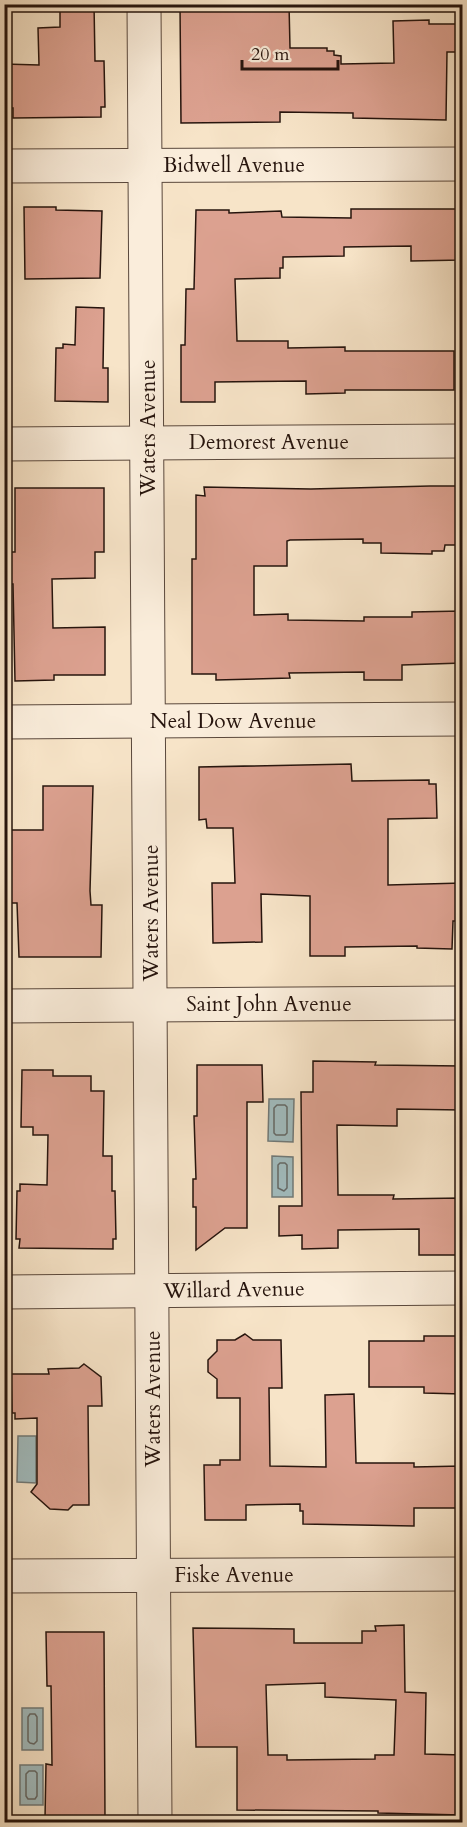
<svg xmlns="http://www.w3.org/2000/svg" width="467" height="1827" font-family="Cardo,serif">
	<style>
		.water { fill: #a1bcbf; stroke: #707978; stroke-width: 1.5 }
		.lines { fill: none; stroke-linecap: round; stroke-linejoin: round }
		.shore { stroke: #646866; stroke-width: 1.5 }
		.building { fill: #dca190; stroke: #26140d; stroke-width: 1.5; fill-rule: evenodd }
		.minor-casing { stroke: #5a483c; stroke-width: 35 }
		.minor { stroke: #faeddb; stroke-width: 33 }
		.labels { text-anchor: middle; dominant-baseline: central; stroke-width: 5; stroke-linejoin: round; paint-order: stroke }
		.street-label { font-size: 21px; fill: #26140d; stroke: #faeddb }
	</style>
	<rect width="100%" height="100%" fill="#f7e4c8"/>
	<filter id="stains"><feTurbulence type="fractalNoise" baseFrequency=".00333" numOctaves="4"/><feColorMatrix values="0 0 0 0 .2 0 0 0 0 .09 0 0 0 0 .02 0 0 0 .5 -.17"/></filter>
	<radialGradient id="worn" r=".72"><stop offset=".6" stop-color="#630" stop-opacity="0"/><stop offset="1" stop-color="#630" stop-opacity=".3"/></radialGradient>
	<g class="water">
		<polygon points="269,1099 294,1099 293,1142 268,1141"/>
		<polygon points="272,1156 293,1157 293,1197 272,1197"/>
		<polygon points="18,1436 36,1436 36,1483 17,1482"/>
		<rect x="22" y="1708" width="21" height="42"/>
		<rect x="20" y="1765" width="23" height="40"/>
	</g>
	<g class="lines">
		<g class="shore">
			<polygon points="277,1105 285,1105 287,1107 287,1133 285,1135 276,1135 274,1133 274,1108"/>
			<polygon points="280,1163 285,1163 287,1165 287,1188 284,1191 278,1188 278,1165"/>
			<polygon points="30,1714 35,1714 37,1717 37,1741 34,1744 30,1743 28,1741 28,1717"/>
			<polygon points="29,1771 35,1771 37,1773 37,1796 35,1799 28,1799 26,1796 26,1774"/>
		</g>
	</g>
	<g class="building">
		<polygon points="60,4 94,4 95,61 104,61 105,107 101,107 101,117 13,118 13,108 4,108 4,64 39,65 38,28 60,27"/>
		<polygon points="180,4 289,4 290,48 327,48 327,51 334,51 334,55 341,56 341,64 394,63 393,21 429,20 429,24 462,24 462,52 447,52 446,120 353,118 353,113 280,112 280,122 181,123"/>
		<polygon points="24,207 56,207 56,210 102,211 100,278 25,279"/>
		<polygon points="351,209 462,209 462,260 411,261 411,246 344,247 344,256 283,257 283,268 280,268 280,278 235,279 237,341 288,341 288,348 345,347 345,351 454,351 454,390 345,390 345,393 306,394 306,381 215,382 215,402 181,402 181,345 185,345 186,289 194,289 196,210 229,210 229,213 281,211 282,217 351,218"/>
		<polygon points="76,307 104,308 103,368 108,368 108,402 55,401 56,348 63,348 63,344 75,345"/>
		<polygon points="430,486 459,486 461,545 445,545 444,551 432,551 432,554 381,553 381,543 363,543 363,539 290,540 287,541 287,566 254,566 254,615 288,614 288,620 364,621 364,617 412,617 412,612 462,611 462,663 402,665 402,680 364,680 364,672 289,673 290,678 216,680 216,674 192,674 192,559 196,559 196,495 205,496 204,487 311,489"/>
		<polygon points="15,488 104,488 104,552 95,552 95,578 52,579 53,628 105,627 105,675 54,675 54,680 15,681 13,584 4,584 4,552 15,552"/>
		<polygon points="351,764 352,781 429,780 429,784 436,784 437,818 388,819 388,885 462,883 462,921 453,921 452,949 417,948 417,946 345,947 345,956 310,956 310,896 261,894 262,942 213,943 212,883 235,883 233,828 207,828 206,819 199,820 199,767"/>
		<polygon points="43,786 93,786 90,891 91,905 102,905 101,957 19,957 17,903 8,903 6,830 43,830"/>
		<polygon points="313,1061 376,1062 375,1065 462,1066 462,1110 397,1109 397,1126 337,1125 338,1195 394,1195 393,1199 462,1198 462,1255 419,1255 419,1229 338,1230 338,1248 302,1249 302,1235 279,1236 279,1206 302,1206 301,1092 313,1092"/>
		<polygon points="197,1065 262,1065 263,1102 247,1102 247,1228 225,1228 196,1250 196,1207 193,1207 193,1179 196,1179 194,1116 197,1116"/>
		<polygon points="22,1070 53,1070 53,1076 91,1076 91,1091 104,1091 103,1156 112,1156 112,1191 115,1191 116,1239 113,1239 113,1249 19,1248 20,1239 16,1239 17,1191 20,1191 20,1184 47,1185 48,1135 33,1135 33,1127 21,1127"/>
		<polygon points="245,1334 253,1340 281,1340 282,1388 269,1388 270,1466 326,1467 325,1395 354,1394 356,1463 414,1463 414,1467 462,1466 462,1508 414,1508 414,1526 303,1524 303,1511 300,1511 300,1504 246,1505 246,1520 205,1520 204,1465 220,1465 220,1460 240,1460 240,1398 217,1398 217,1379 208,1372 208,1360 217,1351 217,1340 235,1340"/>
		<polygon points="424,1336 462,1336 462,1394 424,1393 424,1387 369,1387 369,1341 424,1341"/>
		<polygon points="84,1364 101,1377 102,1406 88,1406 89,1505 73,1505 68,1510 50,1509 31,1492 37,1484 37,1418 15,1419 15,1413 12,1413 11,1374 49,1374 48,1369 79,1368"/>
		<path d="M404 1625 405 1692 426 1693 425 1754 462 1755V1815L378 1813V1811L237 1810V1747H196L193 1628 294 1629V1643H362V1631H376L375 1626ZM325 1683V1697L396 1700 394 1755H375V1759L287 1760V1755H268L266 1685Z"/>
		<polygon points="46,1632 104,1632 105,1820 45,1819 46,1764 52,1765 51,1686 47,1686"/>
	</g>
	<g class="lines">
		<g class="minor-casing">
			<g id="minor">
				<polyline points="144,4 155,1822"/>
				<polyline points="4,166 462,164"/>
				<polyline points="4,444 462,441"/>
				<polyline points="4,722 462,719"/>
				<polyline points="4,1006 462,1003"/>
				<polyline points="4,1292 462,1288"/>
				<polyline points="4,1576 462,1574"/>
			</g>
		</g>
		<use href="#minor" class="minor"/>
	</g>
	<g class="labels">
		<g class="street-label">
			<text x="234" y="165">Bidwell Avenue</text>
			<text transform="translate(148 428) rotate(-90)">Waters Avenue</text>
			<text x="269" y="442">Demorest Avenue</text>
			<text x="233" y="721">Neal Dow Avenue</text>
			<text transform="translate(151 913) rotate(-90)">Waters Avenue</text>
			<text x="269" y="1004">Saint John Avenue</text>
			<text transform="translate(234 1290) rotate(-1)">Willard Avenue</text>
			<text transform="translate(153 1399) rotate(-90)">Waters Avenue</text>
			<text x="234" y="1575">Fiske Avenue</text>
		</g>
	</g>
	<rect width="467" height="1827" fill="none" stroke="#f7e4c8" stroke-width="24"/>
	<rect x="6" y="6" width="455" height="1815" fill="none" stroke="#26140d" stroke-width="3"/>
	<rect x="12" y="12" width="443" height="1803" fill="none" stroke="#26140d" stroke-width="1.5"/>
	<path d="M242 60v9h96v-9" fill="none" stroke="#26140d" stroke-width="3"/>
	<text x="251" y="60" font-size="18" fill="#26140d" stroke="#faeddb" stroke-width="4.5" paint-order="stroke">20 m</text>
	<rect width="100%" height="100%" filter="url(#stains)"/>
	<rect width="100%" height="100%" fill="url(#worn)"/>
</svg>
